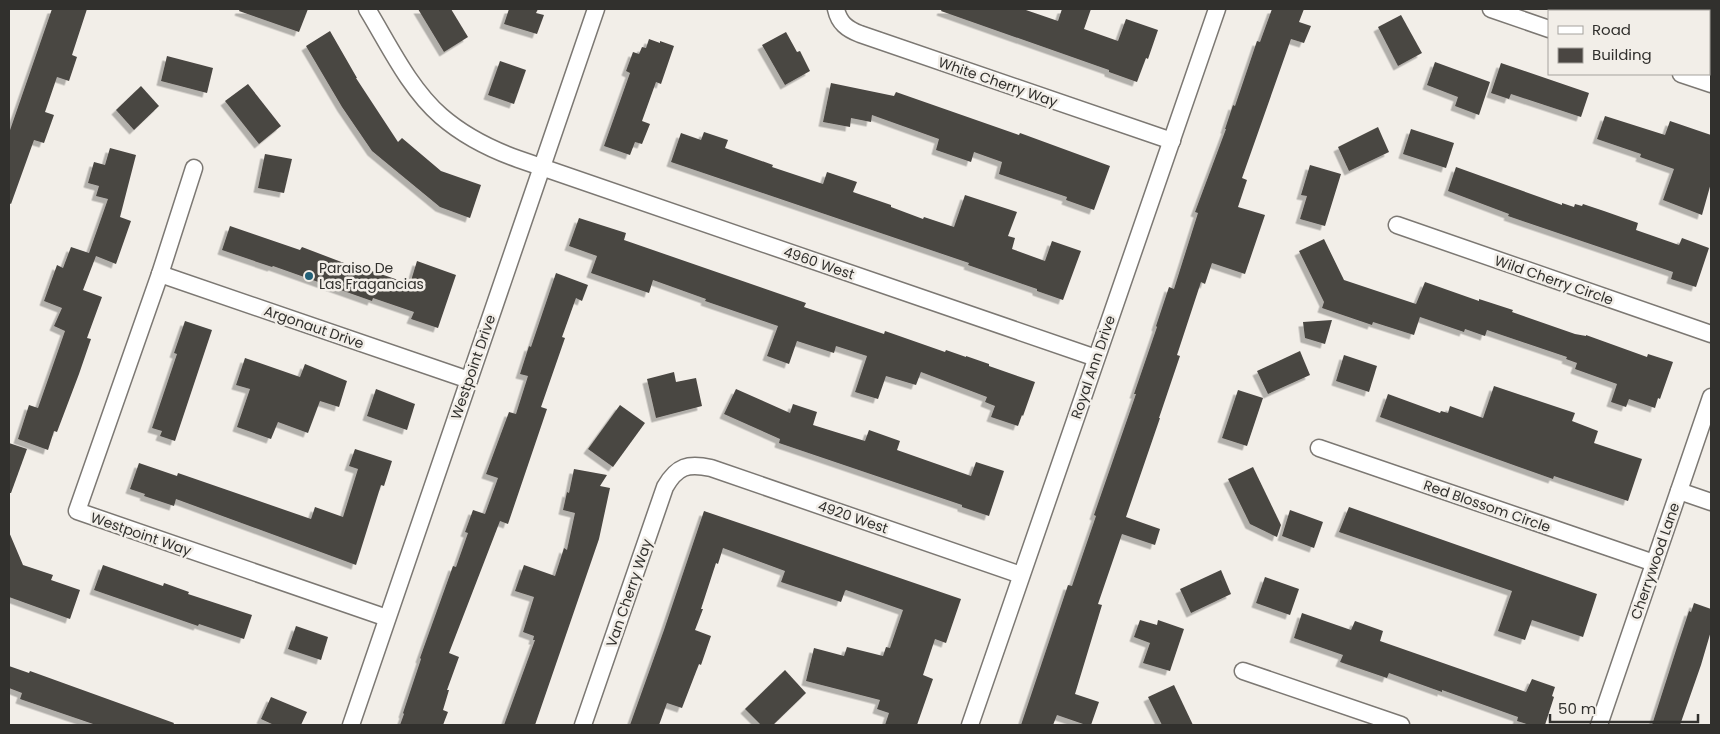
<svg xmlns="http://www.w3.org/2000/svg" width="1720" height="734" font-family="Poppins,sans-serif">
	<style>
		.building { fill: #4a4642; filter: url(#shadow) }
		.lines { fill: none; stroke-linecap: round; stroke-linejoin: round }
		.minor-casing { stroke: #7c7873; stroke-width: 19 }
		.minor { stroke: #fff; stroke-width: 16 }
		.poi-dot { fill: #226077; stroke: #f2eee8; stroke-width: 2 }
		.labels { text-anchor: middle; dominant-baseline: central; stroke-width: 5; stroke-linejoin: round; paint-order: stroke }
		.street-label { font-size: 14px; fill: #31302d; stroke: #f2eee8 }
		.poi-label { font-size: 14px; fill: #31302d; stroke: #f2eee8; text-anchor: start }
	</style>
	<defs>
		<filter id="shadow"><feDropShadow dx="-4.5" dy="4.5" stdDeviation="0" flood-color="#0004"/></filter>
	</defs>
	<rect width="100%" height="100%" fill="#f2eee8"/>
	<g class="building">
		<polygon points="52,9 87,9 72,55 77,57 69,81 57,77 45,112 54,115 44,143 34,140 11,204 9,203 9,133"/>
		<polygon points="240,9 308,9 299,32 239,11"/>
		<polygon points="418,9 451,9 468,37 444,52"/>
		<polygon points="509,9 538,9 536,13 544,15 537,34 504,24"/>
		<polygon points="942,9 1023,9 1058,21 1062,9 1091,9 1084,29 1118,41 1126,19 1158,30 1148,59 1146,58 1137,82 1109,72 1109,70 941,11"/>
		<polygon points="1272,9 1304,9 1299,22 1311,26 1304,43 1291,39 1242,178 1247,180 1238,207 1265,215 1245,274 1212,263 1205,284 1201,282 1177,355 1180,356 1159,418 1160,418 1126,517 1160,529 1155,545 1122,534 1098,604 1102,605 1075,694 1099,702 1091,725 1086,725 1057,715 1053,725 1021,725 1068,585 1072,586 1096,516 1094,515 1136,394 1134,394 1157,327 1156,326 1169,287 1174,289 1198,213 1195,212 1226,129 1225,129 1233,105 1235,106 1257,41 1260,42"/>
		<polygon points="1401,15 1422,53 1398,66 1378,27"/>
		<polygon points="330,31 357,78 356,78 398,142 402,138 441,171 481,185 470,218 440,207 372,151 342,107 306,46"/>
		<polygon points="786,32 797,52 800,51 810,71 785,85 762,45"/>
		<polygon points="649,39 660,43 660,41 674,46 661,84 656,82 642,121 650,124 642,144 635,142 630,155 604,146 630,73 626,71 633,52 639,54 642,47 646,48"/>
		<polygon points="167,56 213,68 207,93 161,81"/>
		<polygon points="500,61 526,70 514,104 488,95"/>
		<polygon points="1435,62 1490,82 1479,115 1455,106 1458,97 1427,85"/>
		<polygon points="1501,63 1589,93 1581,117 1511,94 1509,99 1491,93"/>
		<polygon points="831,83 894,96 896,92 1019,135 1020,133 1110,166 1094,210 1066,200 1067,197 999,174 1002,162 974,152 971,162 936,150 939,139 872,115 871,122 851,118 850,127 823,122"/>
		<polygon points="248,84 281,126 259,144 225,101"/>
		<polygon points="141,86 159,106 134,130 116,110"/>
		<polygon points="1605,116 1665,135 1670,121 1711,135 1711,183 1702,215 1663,200 1674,169 1640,157 1641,154 1597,139"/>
		<polygon points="1378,127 1389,152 1349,171 1338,147"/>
		<polygon points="1411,129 1454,143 1446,168 1403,154"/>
		<polygon points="704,132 728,140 725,148 773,165 772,167 823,184 827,172 857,182 853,192 891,205 891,207 923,219 924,217 954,227 965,195 1017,212 1008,236 1015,238 1012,249 1045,261 1052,241 1081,251 1063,300 1037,291 1037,289 968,265 969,263 671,162 681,133 701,140"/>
		<polygon points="110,148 136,155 120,217 131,221 116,264 96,256 83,290 102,297 87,338 91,339 79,374 57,432 54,431 48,450 18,439 29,405 38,408 65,331 54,326 62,308 44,301 57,265 63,268 71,247 89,253 108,199 96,196 99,186 88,183 94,162 105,165"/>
		<polygon points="265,154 292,159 284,193 258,188"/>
		<polygon points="1310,165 1341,174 1325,226 1300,219 1307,196 1301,195"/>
		<polygon points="1456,167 1562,205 1562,203 1574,207 1575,204 1582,206 1583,204 1604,211 1638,223 1636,230 1679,245 1682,238 1709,248 1696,287 1671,279 1673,272 1508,216 1509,214 1448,191"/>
		<polygon points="579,218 626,233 624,240 806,303 804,307 884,334 885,331 945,352 946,350 966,357 966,356 989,364 989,366 1035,382 1023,416 1022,415 1018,426 991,417 995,406 985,402 987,397 921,372 916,385 886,376 878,399 855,392 867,356 836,346 834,353 797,341 789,364 767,356 778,326 705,301 706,299 653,280 649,293 591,273 597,256 569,246"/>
		<polygon points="230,226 300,250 302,247 365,271 366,269 410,284 417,261 456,275 438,328 411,319 414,312 373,298 372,301 273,266 272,267 222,250"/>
		<polygon points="1324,239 1344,280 1416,304 1425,282 1479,301 1479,299 1513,310 1512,312 1575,334 1586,336 1586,335 1647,357 1648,354 1673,362 1660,399 1658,398 1655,408 1629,399 1626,407 1611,402 1617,384 1575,369 1577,363 1566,359 1567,357 1487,330 1485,336 1465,329 1464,332 1420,317 1414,335 1373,322 1372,325 1322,308 1324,302 1299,251"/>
		<polygon points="556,273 588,285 582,301 576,298 562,337 565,338 541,407 547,409 508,524 500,521 449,653 459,657 447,690 449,690 443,710 448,712 443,725 400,725 404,714 403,713 421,659 420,658 453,566 456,567 468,533 465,532 473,510 485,514 498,478 486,474 509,412 516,414 528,376 520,374 529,346 531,347"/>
		<polygon points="1332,320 1325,344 1305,338 1303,322"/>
		<polygon points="185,321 212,330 175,441 160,436 162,431 152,428 177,354 174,353"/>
		<polygon points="1300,351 1310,375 1268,394 1257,371"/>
		<polygon points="1344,355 1377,366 1369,392 1336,381"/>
		<polygon points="245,358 300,377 305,364 347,381 339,407 320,401 308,433 278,422 271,439 237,427 250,389 236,385"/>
		<polygon points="674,372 676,382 696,378 702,406 656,418 647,379"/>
		<polygon points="1494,386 1575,413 1572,421 1598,431 1594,443 1642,459 1628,501 1554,476 1553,479 1519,467 1380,417 1388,394 1440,413 1441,411 1448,413 1450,406 1483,418"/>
		<polygon points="376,389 415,404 407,430 367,416"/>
		<polygon points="736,389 790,413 793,404 817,412 813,425 842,434 865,441 869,430 900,441 897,450 971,476 976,462 1004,471 989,516 962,507 962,505 779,443 780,439 724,414"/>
		<polygon points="1238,390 1263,398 1247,446 1222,438"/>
		<polygon points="620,405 645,423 613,467 588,449"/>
		<polygon points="9,443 27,449 11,493 9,493"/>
		<polygon points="355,449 392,461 384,486 381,485 356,565 176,499 174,506 144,496 145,494 130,489 139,463 177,476 178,473 311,519 315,507 343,517 358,469 349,466"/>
		<polygon points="1253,467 1281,525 1277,537 1250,524 1228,479"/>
		<polygon points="574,469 607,475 600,486 610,488 599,539 535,725 504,725 535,640 533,640 534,636 523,632 534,597 515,591 524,565 555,576 564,548 567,550 575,513 563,510 567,492 569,493"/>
		<polygon points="1349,507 1597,594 1583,637 1532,620 1525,640 1498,631 1512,591 1339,532"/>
		<polygon points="1290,510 1323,522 1314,548 1282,536"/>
		<polygon points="704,511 961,599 946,643 935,639 923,675 933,679 917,725 885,725 889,713 877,709 880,700 806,681 814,648 844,656 847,647 883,656 886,647 890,648 903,610 846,590 845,591 841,602 781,582 785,571 723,548 718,564 716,563 701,609 703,609 695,630 711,636 701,665 699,664 682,708 667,703 659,725 630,725 664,630"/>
		<polygon points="9,532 23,565 53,575 51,580 80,590 70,619 9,597"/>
		<polygon points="103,565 163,586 164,583 189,592 188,594 252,615 244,639 199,624 198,626 94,590"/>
		<polygon points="1221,570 1231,594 1191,613 1180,589"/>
		<polygon points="1265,577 1299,589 1290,615 1256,603"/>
		<polygon points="1694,603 1711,609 1711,631 1701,665 1680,725 1652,725 1678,644 1689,611 1691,612"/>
		<polygon points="1302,613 1351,630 1355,621 1383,631 1380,641 1526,692 1532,679 1555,687 1552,696 1554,697 1545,725 1530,725 1517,721 1518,717 1442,690 1442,692 1389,673 1387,678 1340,662 1343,655 1294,638"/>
		<polygon points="1140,620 1157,625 1158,620 1184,629 1170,671 1143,663 1150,643 1134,637"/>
		<polygon points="296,626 328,637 321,660 288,649"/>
		<polygon points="9,666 29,673 30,671 174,723 173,725 96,725 20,699 22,693 9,688"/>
		<polygon points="785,670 806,693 773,725 761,725 745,709"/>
		<polygon points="1174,685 1193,725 1162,725 1148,697"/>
		<polygon points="271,697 307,712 301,725 274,725 261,719"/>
	</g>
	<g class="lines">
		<g class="minor-casing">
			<g id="minor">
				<path d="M367 9C389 45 409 88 441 116 464 136 490 149 518 159L1096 358"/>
				<path d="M836 9C839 23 847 29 860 34L1172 141"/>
				<polyline points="1491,9 1549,29"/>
				<polyline points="1681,74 1711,84"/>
				<polyline points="194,168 160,274 77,511 387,618"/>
				<polyline points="1397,225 1711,334"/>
				<polyline points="160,274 469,380"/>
				<polyline points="1319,448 1654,563"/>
				<polyline points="1679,491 1711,502"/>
				<polyline points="1243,671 1401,725"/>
				<polyline points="351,725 596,9"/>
				<path d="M583 725 665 487C677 466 688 463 711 468L1021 575"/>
				<polyline points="970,725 1217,9"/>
				<polyline points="1599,725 1711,397"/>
			</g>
		</g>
		<use href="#minor" class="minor"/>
	</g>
	<circle class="poi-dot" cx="309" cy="276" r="5"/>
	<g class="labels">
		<g class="street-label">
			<text transform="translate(998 82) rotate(19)">White Cherry Way</text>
			<text transform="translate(819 263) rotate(19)">4960 West</text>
			<text transform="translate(1554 280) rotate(19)">Wild Cherry Circle</text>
			<text transform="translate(314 327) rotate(19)">Argonaut Drive</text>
			<text transform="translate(473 367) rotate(-71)">Westpoint Drive</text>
			<text transform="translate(1093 367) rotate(-71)">Royal Ann Drive</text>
			<text transform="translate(1487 506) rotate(19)">Red Blossom Circle</text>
			<text transform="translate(853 517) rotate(19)">4920 West</text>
			<text transform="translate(141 534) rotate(19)">Westpoint Way</text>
			<text transform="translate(1655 561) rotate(-71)">Cherrywood Lane</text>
			<text transform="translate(629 593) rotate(-71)">Van Cherry Way</text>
		</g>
		<g class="poi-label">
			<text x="319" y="268">Paraiso De<tspan x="319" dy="16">Las Fragancias</tspan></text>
		</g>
	</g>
	<rect width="1720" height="734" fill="none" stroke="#31302d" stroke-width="20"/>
	<rect x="1548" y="10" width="162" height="65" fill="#f2eee8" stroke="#a5a29d"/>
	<rect x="1558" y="26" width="25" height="8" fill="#ffffff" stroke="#a5a29d"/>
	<text x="1592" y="35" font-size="15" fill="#31302d">Road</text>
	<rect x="1558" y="48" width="25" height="15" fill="#4a4642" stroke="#a5a29d"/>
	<text x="1592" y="60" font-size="15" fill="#31302d">Building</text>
	<path d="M1550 714v8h148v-8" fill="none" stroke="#31302d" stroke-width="2.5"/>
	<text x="1558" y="714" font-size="15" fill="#31302d" stroke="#f2eee8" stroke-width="4" paint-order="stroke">50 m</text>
</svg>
